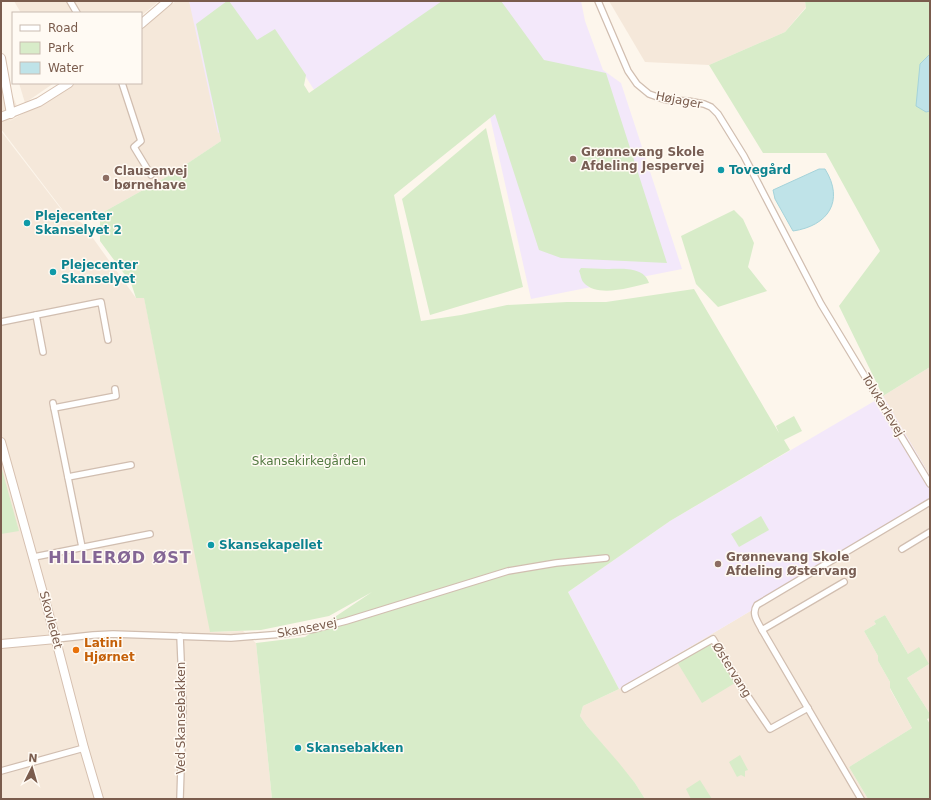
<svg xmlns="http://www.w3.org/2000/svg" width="931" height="800" font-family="'DejaVu Sans',sans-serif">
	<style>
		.residential { fill: #f5e8da }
		.education { fill: #f3e8fa }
		.green { fill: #d8ecc9 }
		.water { fill: #bfe3e8; stroke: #a5d3da }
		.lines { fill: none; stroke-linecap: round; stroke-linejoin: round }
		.street-casing { stroke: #d1beb0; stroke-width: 8 }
		.secondary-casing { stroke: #d6c0b0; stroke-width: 10 }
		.street { stroke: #fff; stroke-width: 5.5 }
		.secondary { stroke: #fff; stroke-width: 8 }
		.education-dot { fill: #8d6e63; stroke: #fffaf3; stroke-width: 1.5 }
		.culture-dot { fill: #0f9aa8; stroke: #fffaf3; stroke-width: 1.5 }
		.food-dot { fill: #e8710a; stroke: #fffaf3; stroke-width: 1.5 }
		.labels { text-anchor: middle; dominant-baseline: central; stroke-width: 3; stroke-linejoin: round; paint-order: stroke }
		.street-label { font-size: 12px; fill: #7a5c4d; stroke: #fffaf3 }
		.education-label { font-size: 12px; font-weight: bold; fill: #785e54; stroke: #fffaf3; text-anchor: start }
		.culture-label { font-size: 12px; font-weight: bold; fill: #0d838f; stroke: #fffaf3; text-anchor: start }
		.park-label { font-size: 12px; fill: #537a41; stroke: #fffaf3 }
		.food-label { font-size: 12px; font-weight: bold; fill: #c56008; stroke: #fffaf3; text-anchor: start }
		.district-label { font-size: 16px; font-weight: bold; letter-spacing: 1px; fill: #846695; stroke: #fffaf3 }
	</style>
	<rect width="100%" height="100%" fill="#fdf6ec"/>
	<g class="residential">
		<polygon points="14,1 159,1 141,16 141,13 21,13"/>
		<polygon points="176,1 189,1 196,24 221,141 170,175 100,214 78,220 65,213 1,129 1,67 20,114 8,122 35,107 75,83 141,83 141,29"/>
		<polygon points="609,1 805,1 806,7 785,32 709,65 645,62"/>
		<polygon points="19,83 54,83 25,103"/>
		<polygon points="1,131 64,213 82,223 136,298 144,297 211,632 243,631 256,643 272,799 1,799"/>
		<polygon points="930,367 930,476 883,396"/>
		<polygon points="930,501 930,714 907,678 929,664 908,654 885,615 874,621 876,624 864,631 878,656 878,661 890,682 890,689 912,728 849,767 868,799 645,799 635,783 587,726 580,716 583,706 619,689 786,590"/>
	</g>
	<g class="education">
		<polygon points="189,1 581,1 585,21 603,70 621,83 682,269 531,299 488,108 374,184 304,74 218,133"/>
		<polygon points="883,396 930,476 930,501 786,590 619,689 568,592 670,521"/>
	</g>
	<g class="green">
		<polygon points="227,1 229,1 257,40 275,29 306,75 304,85 309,93 442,1 501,1 544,60 606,73 667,263 561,258 539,250 495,114 394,195 421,321 461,315 507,305 567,302 606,302 694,289 779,433 776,426 794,416 802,431 784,440 790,450 670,521 568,592 619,689 583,706 580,716 587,726 619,763 635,783 645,799 272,799 256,643 305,637 372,592 329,616 261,630 210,632 144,298 136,298 131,283 100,241 100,214 170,175 221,141 196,24"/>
		<polygon points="805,1 930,1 930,54 920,64 926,112 930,111 930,367 883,396 839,306 880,251 826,153 763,153 709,65 785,32 806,8"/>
		<polygon points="486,128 523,287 430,315 402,199"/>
		<polygon points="734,210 743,219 754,243 748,267 767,291 718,307 696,284 681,236"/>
		<path d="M581 268C590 268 598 269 607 269 620 269 644 266 649 283 631 287 598 298 584 283 581 280 581 275 579 271Z"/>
		<polygon points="1,466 19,531 1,534"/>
		<polygon points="761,516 769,530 739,547 731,534"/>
		<polygon points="885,615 908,654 919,647 929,664 907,678 930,714 930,718 927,719 930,724 930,799 868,799 849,767 912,728 890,688 890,682 878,661 878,656 864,631 876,624 874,621"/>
		<polygon points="710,642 735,683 702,703 677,662"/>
		<polygon points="740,755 748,770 745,771 745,777 741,775 737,777 729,762"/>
		<polygon points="700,780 712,799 691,799 686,789"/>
	</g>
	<g class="water">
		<polygon points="930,54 930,111 926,112 916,106 920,64"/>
		<path d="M819 169H825C845 201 828 226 793 231L775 199 773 190Z"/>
	</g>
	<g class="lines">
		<g class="street-casing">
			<g id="street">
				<polyline points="70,1 77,13"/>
				<polyline points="598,1 628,71 637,84 649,94 666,100 688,101 704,104 711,107 718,114 744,156 821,304 930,484"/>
				<polyline points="122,83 141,141 134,147 151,175"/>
				<polyline points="36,315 43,352"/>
				<polyline points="1,322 101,302 108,340"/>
				<polyline points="53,403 82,547"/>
				<polyline points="54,408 116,396 115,389"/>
				<polyline points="68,477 131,465"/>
				<polyline points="902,549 930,532"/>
				<polyline points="34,557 150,534"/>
				<polyline points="762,630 844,582"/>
				<polyline points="56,639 93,635 113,634 231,638 283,634 315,629 346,621 508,571 556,563 606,558"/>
				<polyline points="625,689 713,639 739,683 770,729 808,708"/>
				<polyline points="1,771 84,748"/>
				<polyline points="180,799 183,706 180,636"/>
				<path d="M861 799 762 630C758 622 751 614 757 605L930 502"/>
			</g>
		</g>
		<g class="secondary-casing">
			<g id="secondary">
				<polyline points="141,24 168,1"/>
				<polyline points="1,58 11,114"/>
				<polyline points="1,117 39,102 69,83"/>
				<polyline points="1,442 53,629 84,748 99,799"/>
				<polyline points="1,644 56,639"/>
			</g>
		</g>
		<use href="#street" class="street"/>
		<use href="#secondary" class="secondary"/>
	</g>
	<g class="education-dot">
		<circle cx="573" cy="159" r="4"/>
		<circle cx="106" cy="178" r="4"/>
		<circle cx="718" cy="564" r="4"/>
	</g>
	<g class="culture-dot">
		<circle cx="721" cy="170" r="4"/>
		<circle cx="27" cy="223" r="4"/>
		<circle cx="53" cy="272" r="4"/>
		<circle cx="211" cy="545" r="4"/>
		<circle cx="298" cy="748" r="4"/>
	</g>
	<circle class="food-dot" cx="76" cy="650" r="4"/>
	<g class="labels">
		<g class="street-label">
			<text transform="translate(679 100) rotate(11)">Højager</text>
			<text transform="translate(883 405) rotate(59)">Tolvkarlevej</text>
			<text transform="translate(51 620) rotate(75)">Skovledet</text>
			<text transform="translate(307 628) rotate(-11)">Skansevej</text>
			<text transform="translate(732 670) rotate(58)">Østervang</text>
			<text transform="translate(181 718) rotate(-90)">Ved Skansebakken</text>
		</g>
		<g class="education-label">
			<text x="581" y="152">Grønnevang Skole<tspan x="581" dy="14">Afdeling Jespervej</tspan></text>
			<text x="114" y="171">Clausenvej<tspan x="114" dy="14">børnehave</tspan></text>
			<text x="726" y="557">Grønnevang Skole<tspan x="726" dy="14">Afdeling Østervang</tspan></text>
		</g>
		<g class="culture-label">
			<text x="729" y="170">Tovegård</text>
			<text x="35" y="216">Plejecenter<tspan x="35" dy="14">Skanselyet 2</tspan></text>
			<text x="61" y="265">Plejecenter<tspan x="61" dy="14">Skanselyet</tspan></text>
			<text x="219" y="545">Skansekapellet</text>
			<text x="306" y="748">Skansebakken</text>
		</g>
		<g class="park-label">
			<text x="309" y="461">Skansekirkegården</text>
		</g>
		<g class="food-label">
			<text x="84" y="643">Latini<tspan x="84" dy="14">Hjørnet</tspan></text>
		</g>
		<g class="district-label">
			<text x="120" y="557">HILLERØD ØST</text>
		</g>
	</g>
	<rect width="931" height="800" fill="none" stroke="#7a5c4d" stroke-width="4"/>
	<rect x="12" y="12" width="130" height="72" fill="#fffaf3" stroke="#cabbb1"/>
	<rect x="20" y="25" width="20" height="6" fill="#ffffff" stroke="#cabbb1"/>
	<text x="48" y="32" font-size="12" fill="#7a5c4d">Road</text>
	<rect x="20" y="42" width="20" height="12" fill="#d8ecc9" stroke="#cabbb1"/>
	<text x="48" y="52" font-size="12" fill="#7a5c4d">Park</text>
	<rect x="20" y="62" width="20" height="12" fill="#bfe3e8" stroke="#cabbb1"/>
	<text x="48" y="72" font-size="12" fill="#7a5c4d">Water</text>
	<g transform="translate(32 768) rotate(5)" stroke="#fffaf3" stroke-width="3" paint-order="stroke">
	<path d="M0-3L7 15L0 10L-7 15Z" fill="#7a5c4d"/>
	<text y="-6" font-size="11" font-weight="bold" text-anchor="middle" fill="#7a5c4d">N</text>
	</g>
</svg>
